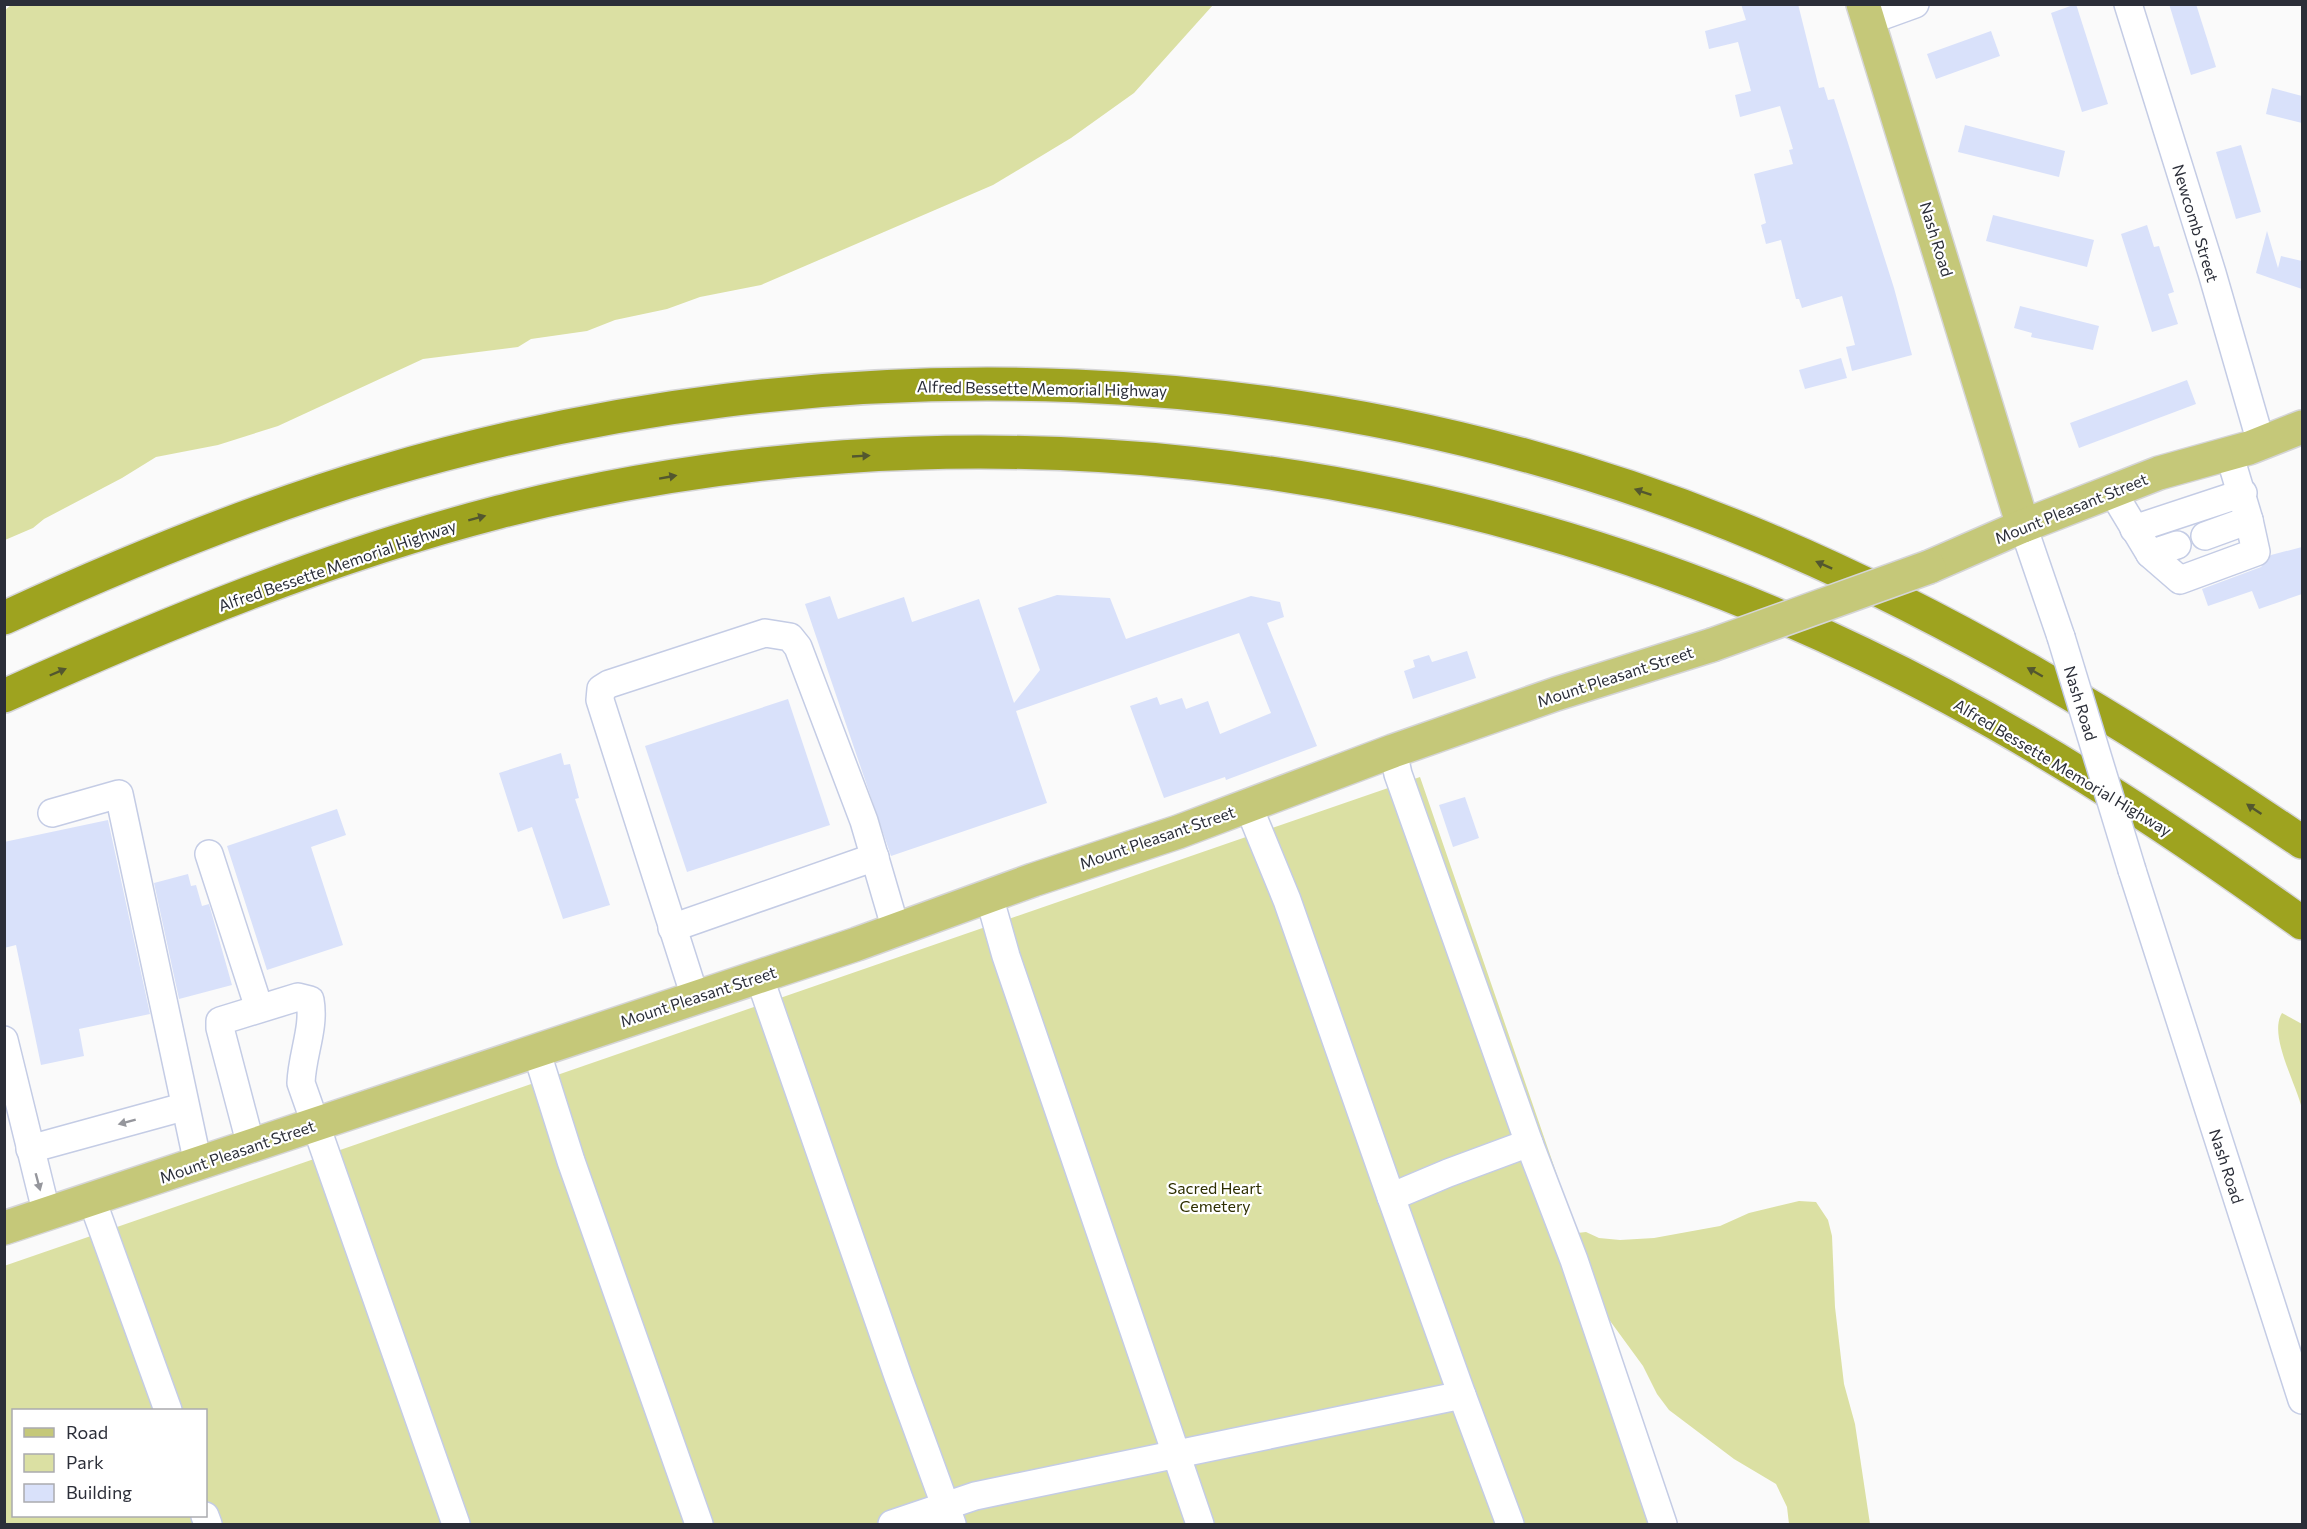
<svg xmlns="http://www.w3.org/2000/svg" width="2307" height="1529" font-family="Commissioner,sans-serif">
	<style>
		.green { fill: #dbe0a3; fill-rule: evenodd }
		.building { fill: #d9e1fa }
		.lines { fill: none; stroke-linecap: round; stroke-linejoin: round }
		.minor-casing { stroke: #c4cce5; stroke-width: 30 }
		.major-casing { stroke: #d5d5d7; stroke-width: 36 }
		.highway-casing { stroke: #d5d5d7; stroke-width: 36 }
		.minor { stroke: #fff; stroke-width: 27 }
		.major { stroke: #c5c879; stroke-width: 33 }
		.highway { stroke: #9ea31f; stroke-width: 33 }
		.minor-bridge-casing { stroke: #c4cce5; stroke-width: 30; stroke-linecap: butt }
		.major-bridge-casing { stroke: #d5d5d7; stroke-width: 36; stroke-linecap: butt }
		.minor-bridge { stroke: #fff; stroke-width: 27 }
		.major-bridge { stroke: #c5c879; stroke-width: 33 }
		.oneway { fill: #53572f }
		.oneway2 { fill: #95969c }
		.labels { text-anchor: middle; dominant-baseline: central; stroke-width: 4.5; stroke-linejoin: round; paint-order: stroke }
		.street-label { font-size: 16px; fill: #2b2e38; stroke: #fff }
		.park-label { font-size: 16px; fill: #2e2f01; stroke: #fff }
	</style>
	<rect width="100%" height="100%" fill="#fafafa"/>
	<g class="green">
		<polygon points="11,5 11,4 1213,5 1134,93 1071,138 993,185 761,285 700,297 667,309 615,320 587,331 531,339 518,347 423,359 278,426 218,445 156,457 122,478 44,519 33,528 5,540 4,11"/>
		<path d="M1420 777 1577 1233 1586 1232 1599 1238 1620 1240 1654 1238 1720 1226 1749 1213 1799 1201 1816 1202 1828 1220 1832 1236 1835 1307 1844 1384 1855 1424 1870 1524H1789L1787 1507 1776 1484 1734 1459 1669 1410 1657 1394 1643 1366 1605 1314 1677 1524H5L4 1266ZM14 1410H206V1516H14Z"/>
		<path d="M2282 1013 2302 1024V1109C2296 1083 2268 1035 2282 1013Z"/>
	</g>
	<g class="building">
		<polygon points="1741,4 1798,4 1819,88 1824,87 1828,100 1834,99 1894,288 1912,355 1852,371 1846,347 1855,345 1842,296 1802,308 1799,299 1796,299 1781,240 1766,244 1761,225 1766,223 1754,174 1793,164 1789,150 1793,149 1780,106 1740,117 1735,95 1751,91 1738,42 1709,49 1705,31 1746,20"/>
		<polygon points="2076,4 2108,104 2082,112 2051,13"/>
		<polygon points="2169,4 2196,4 2216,67 2191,75"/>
		<polygon points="1991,31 2000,56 1936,79 1927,54"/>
		<polygon points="2272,88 2302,96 2302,123 2266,114"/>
		<polygon points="1965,125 2065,151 2059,177 1958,152"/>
		<polygon points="2241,145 2261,212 2236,219 2216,152"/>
		<polygon points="1993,215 2094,240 2087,267 1986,241"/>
		<polygon points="2147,225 2154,247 2159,246 2174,292 2168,294 2178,324 2152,332 2121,234"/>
		<polygon points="2267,231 2278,268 2281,256 2302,261 2302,289 2256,273"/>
		<polygon points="2020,306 2099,326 2093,350 2031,337 2032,333 2014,328"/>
		<polygon points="1841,358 1847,378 1805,389 1799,370"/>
		<polygon points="2187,380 2196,404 2079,448 2070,423"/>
		<polygon points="2302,547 2302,594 2259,609 2252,591 2208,606 2202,589 2261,567 2271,555"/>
		<polygon points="1057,595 1110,598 1126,639 1251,596 1280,602 1284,617 1267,623 1317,746 1226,780 1225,777 1164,798 1130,706 1157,697 1160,705 1182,698 1186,709 1208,701 1220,734 1271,713 1239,633 1016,711 1047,803 891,856 805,604 830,596 838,619 904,597 912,622 979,599 1014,703 1040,670 1018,608"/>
		<polygon points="1467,651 1476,678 1413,699 1404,671 1415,667 1413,660 1429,655 1432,662"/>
		<polygon points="788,699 830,825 687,872 645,746"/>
		<polygon points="561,753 564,765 570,764 579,798 575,799 610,905 563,919 532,827 518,832 499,773"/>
		<polygon points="1465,797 1479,838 1453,847 1439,805"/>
		<polygon points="337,809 346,835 311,847 343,945 267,970 227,846"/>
		<polygon points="108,820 150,1014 79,1029 84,1056 41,1065 16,945 4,948 4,842"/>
		<polygon points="188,874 191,886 196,885 202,906 209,904 232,985 179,999 154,883"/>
	</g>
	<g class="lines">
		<g class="minor-casing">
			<g id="minor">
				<polyline points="2128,4 2212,273 2261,443"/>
				<polyline points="1868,21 1915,4"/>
				<polyline points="2112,491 2150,554 2177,545"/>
				<polyline points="2023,526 2061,637"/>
				<polyline points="2134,529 2243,493"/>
				<polyline points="2205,536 2249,520 2229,453"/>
				<polyline points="2150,554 2180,580 2256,552 2249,520"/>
				<polyline points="1393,751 1398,774 1529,1143 1574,1260 1663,1524"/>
				<polyline points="1248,805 1287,900 1391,1197 1448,1173 1529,1143"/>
				<polyline points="52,813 119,794 198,1164"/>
				<polyline points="209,854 259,1008"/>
				<polyline points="2132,870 2302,1400"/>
				<polyline points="989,896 1006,956 1200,1524"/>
				<polyline points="672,928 875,857"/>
				<polyline points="759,976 898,1376 952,1524"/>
				<polyline points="695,997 600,700 601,689 609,684 765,633 790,637 798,647 864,821 896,930"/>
				<polyline points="4,1040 47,1215"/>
				<polyline points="536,1050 571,1161 699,1524"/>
				<path d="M251 1146 220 1028V1021L298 997 310 1000C315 1028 302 1054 301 1083L456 1524"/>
				<polyline points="30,1149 183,1107"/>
				<polyline points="1391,1197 1462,1395"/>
				<polyline points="92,1200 168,1410"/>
				<polyline points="205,1516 208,1524"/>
				<polyline points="892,1524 975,1496 1462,1395 1510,1524"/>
			</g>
		</g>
		<g class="major-casing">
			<g id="major">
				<polyline points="1863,4 2023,526"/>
				<polyline points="1929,567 2023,526 2159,473 2249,448 2302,427"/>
				<polyline points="4,1228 857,944 1033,880 1178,832 1393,751 1556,694 1712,645"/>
			</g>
		</g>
		<g class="highway-casing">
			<g id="highway">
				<path d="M4 618C126 562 252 510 381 472 832 339 1324 354 1759 536 1953 617 2129 725 2302 842"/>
				<path d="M4 696C164 624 329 556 499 512 952 396 1442 451 1863 654 2018 728 2163 823 2302 923"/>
			</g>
		</g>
		<use href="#minor" class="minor"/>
		<use href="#major" class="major"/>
		<use href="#highway" class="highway"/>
		<g class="minor-bridge-casing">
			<polyline id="minor-bridge" points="2061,637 2132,870"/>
		</g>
		<g class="major-bridge-casing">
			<polyline id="major-bridge" points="1712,645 1929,567"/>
		</g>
		<use href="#minor-bridge" class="minor-bridge"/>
		<use href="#major-bridge" class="major-bridge"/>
	</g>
	<defs><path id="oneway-solid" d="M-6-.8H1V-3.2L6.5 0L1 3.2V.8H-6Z" transform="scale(1.5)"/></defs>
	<g class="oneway">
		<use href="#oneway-solid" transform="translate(861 456) rotate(-3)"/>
		<use href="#oneway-solid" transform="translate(668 477) rotate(-10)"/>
		<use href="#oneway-solid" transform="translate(1643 492) rotate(-161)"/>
		<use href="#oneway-solid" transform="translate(477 518) rotate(-15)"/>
		<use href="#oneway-solid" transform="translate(1824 565) rotate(-156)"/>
		<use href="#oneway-solid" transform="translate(58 672) rotate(-23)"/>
		<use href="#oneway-solid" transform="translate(2035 672) rotate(-150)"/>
		<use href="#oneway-solid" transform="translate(2254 809) rotate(-146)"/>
	</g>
	<g class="oneway2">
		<use href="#oneway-solid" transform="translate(127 1122) rotate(165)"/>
		<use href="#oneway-solid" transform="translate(38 1182) rotate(75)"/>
	</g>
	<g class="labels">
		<g class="street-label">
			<text transform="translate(2196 223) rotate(73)">Newcomb Street</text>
			<text transform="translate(1937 239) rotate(73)">Nash Road</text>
			<text transform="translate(1042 388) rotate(1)">Alfred Bessette Memorial Highway</text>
			<text transform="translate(2071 508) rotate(-22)">Mount Pleasant Street</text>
			<text transform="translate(337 565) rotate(-19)">Alfred Bessette Memorial Highway</text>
			<text transform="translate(1615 676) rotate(-18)">Mount Pleasant Street</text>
			<text transform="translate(2081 703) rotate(73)">Nash Road</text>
			<text transform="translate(2063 767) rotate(31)">Alfred Bessette Memorial Highway</text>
			<text transform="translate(1157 837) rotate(-19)">Mount Pleasant Street</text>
			<text transform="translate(698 996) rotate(-18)">Mount Pleasant Street</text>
			<text transform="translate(237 1151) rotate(-19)">Mount Pleasant Street</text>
			<text transform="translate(2227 1166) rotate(72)">Nash Road</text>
		</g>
		<g class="park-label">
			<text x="1215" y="1187">Sacred Heart<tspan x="1215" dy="18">Cemetery</tspan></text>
		</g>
	</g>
	<rect width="2307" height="1529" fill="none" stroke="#2b2e38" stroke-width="12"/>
	<rect x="12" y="1409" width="195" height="108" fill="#ffffff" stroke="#aaabaf" stroke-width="1.5"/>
	<rect x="24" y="1428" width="30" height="9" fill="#c5c879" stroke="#aaabaf" stroke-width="1.5"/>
	<text x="66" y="1439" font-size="18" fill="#2b2e38">Road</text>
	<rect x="24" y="1454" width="30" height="18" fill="#dbe0a3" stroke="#aaabaf" stroke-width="1.5"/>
	<text x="66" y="1469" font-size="18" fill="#2b2e38">Park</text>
	<rect x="24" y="1484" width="30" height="18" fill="#d9e1fa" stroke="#aaabaf" stroke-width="1.5"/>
	<text x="66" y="1499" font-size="18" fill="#2b2e38">Building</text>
</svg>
